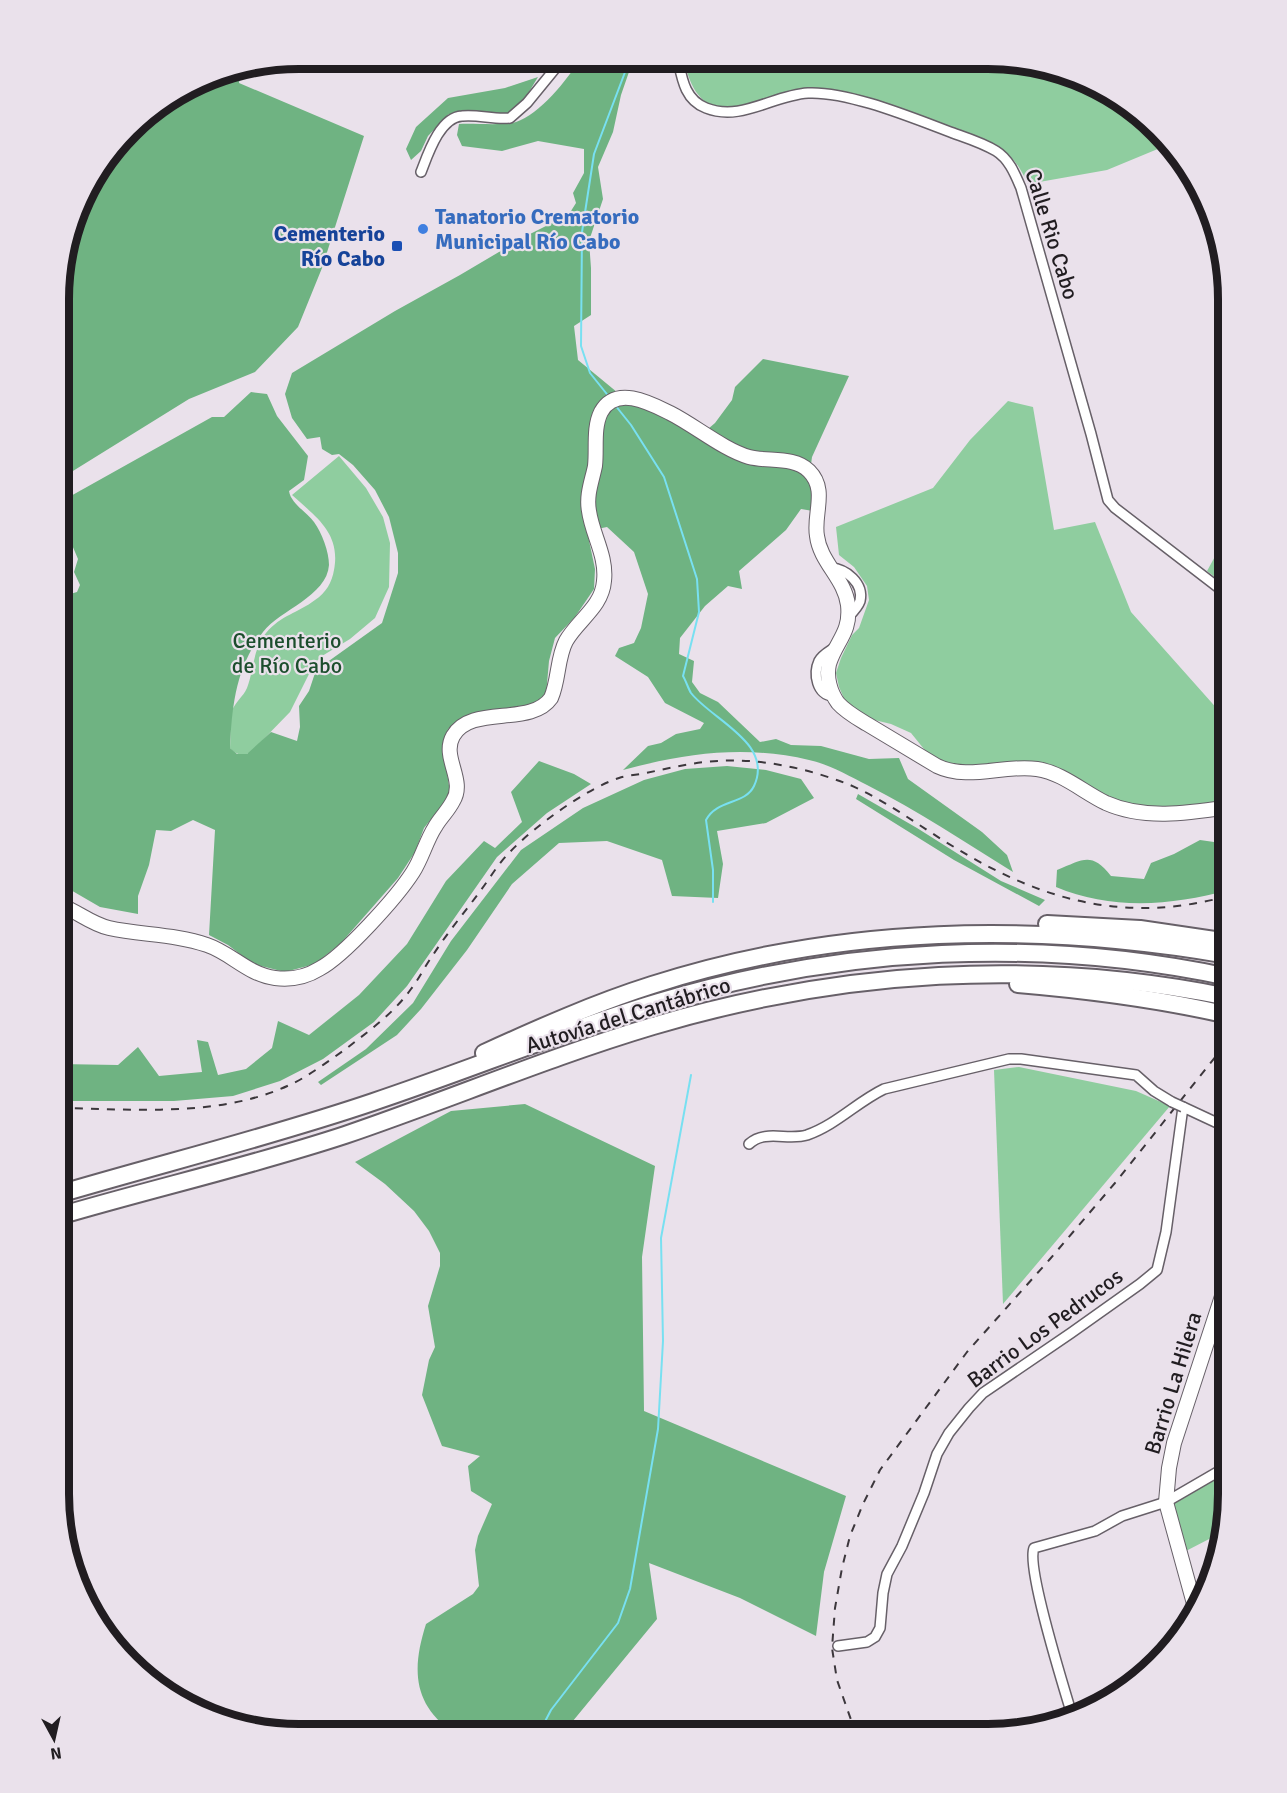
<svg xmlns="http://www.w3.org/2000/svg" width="1287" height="1793" font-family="Signika,sans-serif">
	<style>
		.green { fill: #8fcd9f }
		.forest { fill: #6fb382 }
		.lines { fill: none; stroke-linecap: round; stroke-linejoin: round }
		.stream { stroke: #78e0f1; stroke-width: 2 }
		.street-casing { stroke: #676068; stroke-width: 12 }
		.secondary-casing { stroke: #676068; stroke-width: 16 }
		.highway-casing { stroke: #676068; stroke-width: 20 }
		.street { stroke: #fff; stroke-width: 9 }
		.secondary { stroke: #fff; stroke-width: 14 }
		.highway { stroke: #fff; stroke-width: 16 }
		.rail { stroke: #3c373c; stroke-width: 2; stroke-dasharray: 8 8; stroke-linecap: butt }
		.street-bridge-casing { stroke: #676068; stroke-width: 12; stroke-linecap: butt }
		.street-bridge { stroke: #fff; stroke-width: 9 }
		.shop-dot { fill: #3f7fe0; stroke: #eae1eb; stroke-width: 2 }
		.transit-dot { fill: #1a4fb4; stroke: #eae1eb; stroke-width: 2 }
		.labels { text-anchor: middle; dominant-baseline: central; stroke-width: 4.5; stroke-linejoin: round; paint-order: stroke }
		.shop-label { font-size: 22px; font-weight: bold; fill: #366cbe; stroke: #eae1eb; text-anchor: start }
		.transit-label { font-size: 22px; font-weight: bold; fill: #164399; stroke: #eae1eb; text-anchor: end }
		.street-label { font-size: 22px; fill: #211d21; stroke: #eae1eb }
		.park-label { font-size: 22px; fill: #1c4e2d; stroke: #eae1eb }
		.rim { fill: none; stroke: #211d21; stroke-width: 8 }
	</style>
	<rect width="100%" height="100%" fill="#eae1eb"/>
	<g class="green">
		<path d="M684 60 1020 61 1080 77 1134 108 1165 146 1107 170 1028 184C1015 157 1008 152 982 138L830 89C821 90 811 89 802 91 750 101 700 137 684 60Z"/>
		<polygon points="1008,401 1033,407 1054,530 1095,522 1131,612 1228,721 1228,802 1151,809 1122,804 1074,778 962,767 943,762 928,754 911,733 891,724 866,718 846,703 839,687 836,673 841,658 852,635 859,628 869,600 867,586 854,567 839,555 836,527 933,488 970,440"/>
		<path d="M339 456 366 488 383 517 390 543 389 587 375 618 350 639 322 656 314 664 290 712 251 752C243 757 236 755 230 748 231 736 230 723 232 711 235 702 243 697 247 688 254 670 253 648 266 633 281 615 298 613 315 600 326 593 332 582 334 570 341 533 316 517 292 495Z"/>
		<polygon points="1228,533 1228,587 1207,571"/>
		<polygon points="1019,1067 1136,1091 1170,1106 1003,1304 994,1070"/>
		<polygon points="1228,1469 1228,1510 1222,1538 1213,1537 1184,1552 1170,1505"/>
	</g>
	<g class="forest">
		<path d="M580 59H610L630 69 621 95 613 132 598 167 603 199 589 241 591 268V315L574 326 578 360 629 402 677 420 701 435 715 423 732 400 735 387 763 359 849 376 812 457 809 479 816 498 813 511 801 509 786 530 739 571 742 589 728 586 705 606 680 638 679 654 694 661 692 682 700 693 718 702 760 742 776 739 791 745 821 746 869 759 899 758 908 779 982 832 1007 855 1013 872C965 842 918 811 867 785 849 776 829 764 809 760 745 745 686 753 623 770L648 746 661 743 676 734 700 729 704 723 665 703 648 677 615 656 619 648 634 643 641 628 648 594 634 552 607 527 587 531 595 569 594 589 575 617 555 638 549 661 546 695 532 705 466 716 448 729 443 746 450 792 447 799 424 828 415 852 398 878 341 943 315 964 285 972 253 964 228 945 209 935 215 830 193 820 171 831 156 830 149 865 138 896V914L100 907 69 889 60 891V597L77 592 80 585 74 572 78 559 64 526H60V502L212 417H224L251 392 267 394 277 416 308 456 304 480 289 491C291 504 307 512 314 522 322 533 329 552 329 565 327 596 280 610 263 632 236 667 232 705 230 748L237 754H247L271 732 297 741 300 727 299 706 309 691 315 673 326 663 382 623 398 573V553L389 517 375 490 353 465 339 454 332 455 322 449 320 437 307 439 292 418 285 394 292 373 395 311 460 275 526 236 556 221 564 222 576 203 573 193 584 173V149L538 141 502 151 462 146 457 135 459 124C474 123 503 126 516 122 539 115 568 79 580 59Z"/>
		<polygon points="241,68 239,83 364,136 322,268 298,327 255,372 189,399 60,479 61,267 91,179 141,118 221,71"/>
		<polygon points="538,77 521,105 504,116 449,114 428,136 421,151 411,160 406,149 416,127 448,98 505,88"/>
		<polygon points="539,761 574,774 591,784 547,813 497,857 407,986 374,1022 323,1059 280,1081 233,1096 174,1101 59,1101 59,1064 118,1065 138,1047 159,1076 202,1072 197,1040 208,1042 218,1075 246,1069 272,1048 278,1021 309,1035 359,995 407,944 446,881 484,841 495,848 522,822 511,792"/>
		<polygon points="727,766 766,770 801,779 814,798 766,823 717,831 723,864 718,898 672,896 662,860 607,841 559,843 512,884 467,950 421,1009 397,1035 321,1085 318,1082 366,1049 413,1003 451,941 521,850 583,808 644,780 685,769"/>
		<polygon points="858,794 917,828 1001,881 1045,900 1039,906 954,860 856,799"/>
		<path d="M1200 840 1221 843 1228 851V890C1172 906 1110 910 1056 887L1057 870C1083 860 1091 851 1111 876L1144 879 1151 863 1174 854Z"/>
		<path d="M525 1104 655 1166 642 1257 644 1411 846 1496 824 1572 816 1636 740 1598 649 1563 657 1619 563 1733H454C412 1704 412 1668 426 1624L473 1594 479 1586 475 1550 478 1536 492 1504 471 1491 468 1466 480 1456 442 1446 422 1395 429 1360 435 1347 428 1306 440 1266V1253L429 1231 414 1211 385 1184 355 1162 451 1111Z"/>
	</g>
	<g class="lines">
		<g class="stream">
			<polyline points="610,398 590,373 581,346 582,232 594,154 630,59"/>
			<path d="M615 405 631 425 664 477 697 579 699 612 683 676C686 681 688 688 691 693 712 720 774 743 754 786 745 805 717 799 706 820L713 870V902"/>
			<polyline points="539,1733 551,1710 618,1623 630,1589 658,1429 663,1341 661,1238 691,1075"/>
		</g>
		<g class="street-casing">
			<g id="street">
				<path d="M678 60C682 79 685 100 706 108 741 122 773 95 808 93 849 91 915 119 953 133 967 138 983 143 996 151 1009 159 1015 174 1021 188L1091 434 1108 500 1115 508 1228 595"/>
				<path d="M421 172C428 154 440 117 462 116 478 114 494 120 510 118L527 103 563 59"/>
				<path d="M831 568C846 569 864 583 860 601 858 607 853 612 848 617"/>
				<path d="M833 696C817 695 813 674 819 661 822 655 828 652 834 648"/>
				<path d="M749 1144C765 1129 788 1141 807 1135 836 1125 857 1102 884 1089L1009 1059H1021L1136 1075 1154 1091 1172 1102"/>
				<polyline points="838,1646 867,1642 875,1637 880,1628 883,1593 887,1574 902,1546 924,1493 937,1454 949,1433 969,1408 983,1393 1071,1333 1140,1284 1157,1270 1166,1232 1183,1107 1228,1128"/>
				<path d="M1072 1715C1064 1688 1026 1567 1034 1548L1095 1531 1122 1516 1166 1502 1228 1466"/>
			</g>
		</g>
		<g class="secondary-casing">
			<g id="secondary">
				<path d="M60 905C77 911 91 924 109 928 141 935 175 934 207 945 231 953 249 975 275 978 291 980 306 977 319 969 344 956 397 897 413 872 422 858 426 841 435 827 440 818 448 811 453 801 466 780 441 757 453 736 471 704 531 727 551 698 559 680 557 658 566 641 578 620 602 607 604 581 607 556 592 534 589 511 586 495 592 481 595 466 597 449 593 428 601 412 616 385 650 403 670 413 694 425 724 450 749 457 768 462 794 456 809 471 828 490 813 514 817 536 820 562 845 579 848 605 851 633 836 641 829 664 826 677 830 692 838 703 846 712 857 718 867 724 890 738 914 752 937 766 968 781 1004 764 1037 769 1063 773 1083 792 1106 803 1144 820 1188 813 1228 807"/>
				<polyline points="1196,1611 1166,1502 1169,1468 1174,1443 1228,1278"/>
			</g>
		</g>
		<g class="highway-casing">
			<g id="highway">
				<polyline points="1047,924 1140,929 1228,942"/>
				<path d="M1018 984C1089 990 1159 999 1228 1015"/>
				<path d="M484 1053C539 1028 595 1003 652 985 838 925 1037 922 1228 955"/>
				<path d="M59 1194C164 1163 270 1137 373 1102 469 1070 562 1031 659 1002 843 947 1040 937 1228 977"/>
				<path d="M59 1216C154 1188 251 1166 345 1135 448 1100 549 1057 653 1026 841 970 1036 958 1228 997"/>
			</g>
		</g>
		<use href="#street" class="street"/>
		<use href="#secondary" class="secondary"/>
		<use href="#highway" class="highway"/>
		<g class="rail">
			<path d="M59 1108C138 1109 231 1119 303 1078 318 1069 333 1058 347 1048 370 1030 394 1013 411 989 419 979 425 966 433 955 447 933 465 912 481 890 490 878 498 864 509 853 532 828 587 788 619 778 628 775 637 775 646 773 670 768 694 762 718 761 762 758 810 769 850 785 887 801 919 826 954 847 1042 901 1126 924 1228 896"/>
			<polyline points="856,1734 837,1680 832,1648 835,1608 842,1568 850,1536 863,1504 880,1470 967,1352 1050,1259 1115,1183 1228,1041"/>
		</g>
		<g class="street-bridge-casing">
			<polyline id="street-bridge" points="1172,1102 1183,1107"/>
		</g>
		<use href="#street-bridge" class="street-bridge"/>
	</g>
	<circle class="shop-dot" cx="423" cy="229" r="6"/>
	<rect class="transit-dot" x="391" y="240" width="12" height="12" rx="3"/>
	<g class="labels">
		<g class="shop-label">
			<text x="435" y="216">Tanatorio Crematorio<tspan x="435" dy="25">Municipal Río Cabo</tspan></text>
		</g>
		<g class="transit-label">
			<text x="385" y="233">Cementerio<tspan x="385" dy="25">Río Cabo</tspan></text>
		</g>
		<g class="street-label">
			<text transform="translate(1052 234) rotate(73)">Calle Rio Cabo</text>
			<text transform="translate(628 1015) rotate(-17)">Autovía del Cantábrico</text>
			<text transform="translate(1045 1328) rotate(-36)">Barrio Los Pedrucos</text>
			<text transform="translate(1173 1383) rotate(-73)">Barrio La Hilera</text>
		</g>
		<g class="park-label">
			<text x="287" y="640">Cementerio<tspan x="287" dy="25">de Río Cabo</tspan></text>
		</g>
	</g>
	<path d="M0 0H1287V1793H0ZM299 69H988A230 230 0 0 1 1218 299V1494A230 230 0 0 1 988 1724H299A230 230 0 0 1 69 1494V299A230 230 0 0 1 299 69Z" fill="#eae1eb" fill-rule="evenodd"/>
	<path class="rim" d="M299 69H988A230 230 0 0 1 1218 299V1494A230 230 0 0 1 988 1724H299A230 230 0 0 1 69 1494V299A230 230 0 0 1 299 69Z"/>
	<g transform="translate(54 1739) rotate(172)" stroke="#eae1eb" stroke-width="4.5" paint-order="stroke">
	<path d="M0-4.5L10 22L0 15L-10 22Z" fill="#211d21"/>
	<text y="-9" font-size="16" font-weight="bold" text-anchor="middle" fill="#211d21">N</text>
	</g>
</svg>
